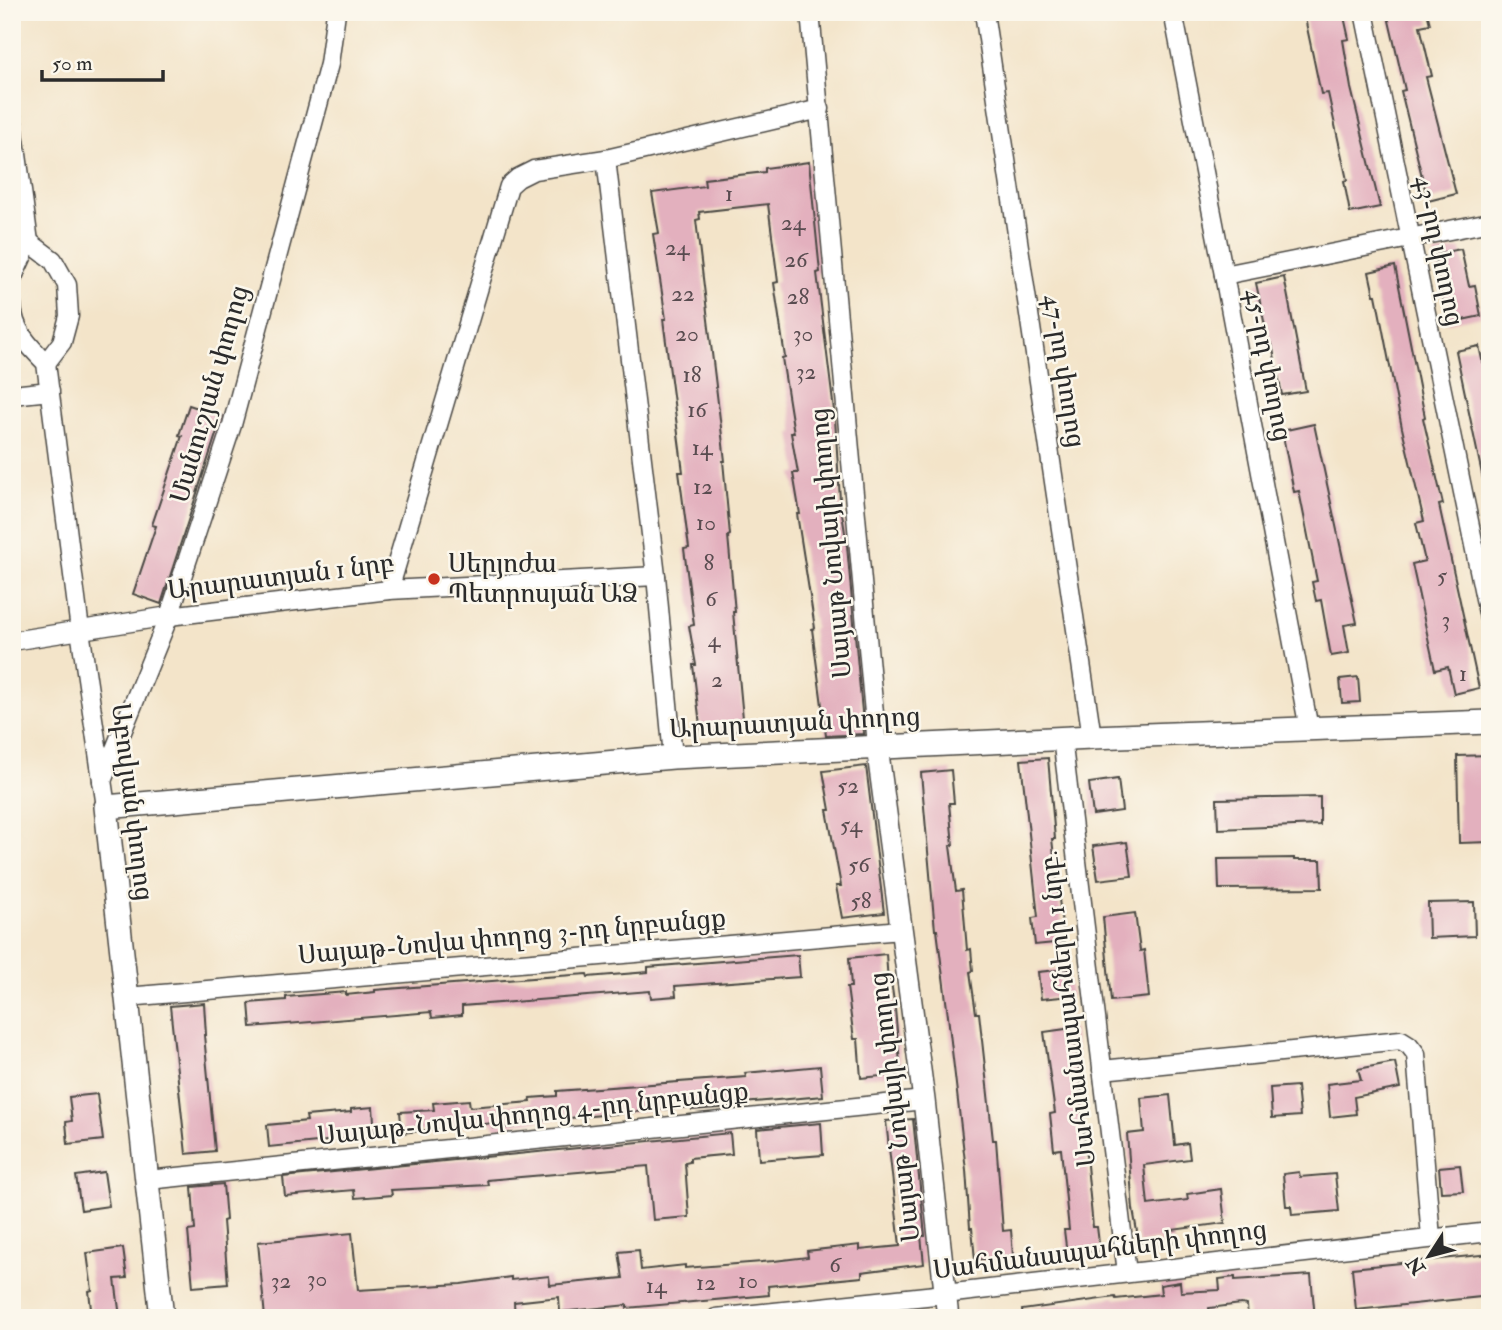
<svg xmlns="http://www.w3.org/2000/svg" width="1502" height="1330" font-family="'IM FELL Double Pica','Noto Serif Armenian',serif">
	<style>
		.building { fill: #e3b0be }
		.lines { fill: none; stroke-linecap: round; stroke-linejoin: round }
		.minor-casing { stroke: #494743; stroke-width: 21 }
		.tertiary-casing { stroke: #494743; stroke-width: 24 }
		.secondary-casing { stroke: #494743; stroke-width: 26 }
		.minor { stroke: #fff; stroke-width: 18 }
		.tertiary { stroke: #fff; stroke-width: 21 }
		.secondary { stroke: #fff; stroke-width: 23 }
		.poi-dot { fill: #c8321e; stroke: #fbf7ec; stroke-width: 2.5 }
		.labels { text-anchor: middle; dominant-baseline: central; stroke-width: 5; stroke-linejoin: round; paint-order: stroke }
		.number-label { font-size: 23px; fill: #594c50 }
		.street-label { font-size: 26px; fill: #2b2b2b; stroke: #fbf7ec }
		.poi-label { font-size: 26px; fill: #2b2b2b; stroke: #fbf7ec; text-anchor: start }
	</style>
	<rect width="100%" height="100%" fill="#fbf7ec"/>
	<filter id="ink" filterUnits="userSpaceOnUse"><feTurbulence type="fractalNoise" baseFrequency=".0143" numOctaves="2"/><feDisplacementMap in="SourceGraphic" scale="14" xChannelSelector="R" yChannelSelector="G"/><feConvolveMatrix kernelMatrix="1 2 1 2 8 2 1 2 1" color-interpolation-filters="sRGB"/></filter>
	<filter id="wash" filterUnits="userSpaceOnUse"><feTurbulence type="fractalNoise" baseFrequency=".00686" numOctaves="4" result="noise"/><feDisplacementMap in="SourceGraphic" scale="28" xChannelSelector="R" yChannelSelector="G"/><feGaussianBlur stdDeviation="1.57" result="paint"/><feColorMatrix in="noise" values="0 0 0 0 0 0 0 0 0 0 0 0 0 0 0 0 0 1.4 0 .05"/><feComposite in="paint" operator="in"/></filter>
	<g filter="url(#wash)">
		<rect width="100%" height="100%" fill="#f3e4c9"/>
		<g id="blocks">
			<g class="building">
				<polygon points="1330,12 1343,12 1349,39 1343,40 1351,88 1380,207 1350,213 1344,181 1347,180 1328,93 1321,94 1305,18"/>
				<polygon points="1387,12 1427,12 1430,24 1420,26 1432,76 1426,77 1456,194 1428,201 1401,91 1405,90"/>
				<polygon points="809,162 820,272 817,273 835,419 840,500 847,546 864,734 826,736 812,629 815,628 797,514 800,514 793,473 798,473 791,433 794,433 782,358 785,357 774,283 778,282 768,204 699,212 700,219 696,220 725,461 723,461 730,535 728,536 735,612 733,612 744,729 701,734 693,665 696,665 689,626 694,625 684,549 689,548 679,472 683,472 663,319 666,319 653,234 659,233 652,193 705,186 704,179 765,172 765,168"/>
				<polygon points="1461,249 1469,286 1475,285 1481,316 1448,323 1434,254"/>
				<polygon points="1395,266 1425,417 1423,418 1443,504 1439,505 1479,688 1454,694 1448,667 1435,670 1412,564 1425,561 1416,523 1424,521 1402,428 1376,295 1374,295 1369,272"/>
				<polygon points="1284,277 1306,391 1282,395 1272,344 1269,345 1256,283"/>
				<polygon points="1479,346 1490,396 1490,479 1483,479 1456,351"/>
				<polygon points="189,405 222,416 161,604 133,594 156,526 152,525 182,436 179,435"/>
				<polygon points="1314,424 1357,623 1344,625 1349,653 1331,656 1321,600 1316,601 1312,582 1317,581 1299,491 1294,492 1282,431"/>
				<polygon points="1358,677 1360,702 1342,703 1340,679"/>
				<polygon points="1490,755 1490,842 1459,843 1457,756"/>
				<polygon points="1048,758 1055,839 1052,839 1064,942 1035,945 1032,918 1038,917 1021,760"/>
				<polygon points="866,766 884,913 842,918 836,886 841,886 827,810 830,810 823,771"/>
				<polygon points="951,770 954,803 949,803 953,845 950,846 956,891 962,890 967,950 971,949 973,971 970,972 976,1013 979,1013 993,1140 996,1140 1003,1231 1011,1230 1013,1256 975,1260 972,1228 970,1228 966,1170 948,1016 937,930 935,930 921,773"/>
				<polygon points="1118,779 1122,811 1093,815 1089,783"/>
				<polygon points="1320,797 1320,825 1218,829 1217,799"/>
				<polygon points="1127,842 1132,876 1098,880 1093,846"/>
				<polygon points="1294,858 1294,860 1321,860 1322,888 1219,889 1218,859"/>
				<polygon points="1474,902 1475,936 1429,938 1428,903"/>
				<polygon points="1135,913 1140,951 1144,950 1149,997 1111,1001 1103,917"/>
				<polygon points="886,954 888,982 891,981 895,1009 901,1074 861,1078 858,1039 854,1039 847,987 851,987 849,958"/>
				<polygon points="798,955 800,977 675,986 676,996 651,998 650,991 462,1006 462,1015 432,1018 431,1012 251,1027 249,1003 286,1000 286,997 346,992 346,995 375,992 375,990 545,977 587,974 588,977 648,972 648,967"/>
				<polygon points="1068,969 1071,996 1041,999 1038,972"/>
				<polygon points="204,1003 206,1035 204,1035 215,1151 186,1154 170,1006"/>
				<polygon points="1073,1028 1082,1093 1080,1093 1093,1227 1097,1227 1100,1251 1067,1254 1064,1230 1069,1230 1061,1149 1054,1150 1050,1114 1055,1113 1044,1032"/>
				<polygon points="1395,1062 1400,1088 1354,1097 1356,1114 1330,1117 1327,1084 1361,1080 1358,1069"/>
				<polygon points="820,1066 823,1096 731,1104 732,1107 692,1110 691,1107 514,1123 514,1127 494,1128 493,1123 402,1133 400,1112 434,1110 433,1103 469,1100 470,1107 531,1102 530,1098 557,1096 557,1091 746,1077 745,1073"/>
				<polygon points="1297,1086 1300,1116 1272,1118 1270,1088"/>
				<polygon points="97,1094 103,1140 68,1144 66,1122 72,1121 69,1097"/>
				<polygon points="1170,1095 1175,1145 1188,1143 1190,1159 1144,1165 1148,1205 1188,1200 1187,1194 1221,1189 1225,1223 1172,1230 1173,1244 1160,1246 1159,1240 1139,1243 1133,1209 1127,1134 1144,1132 1141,1098"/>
				<polygon points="373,1107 375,1136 269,1147 267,1125 307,1121 306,1116 351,1112 351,1109"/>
				<polygon points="913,1119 925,1236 921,1236 924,1264 862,1272 862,1277 768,1286 769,1295 627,1308 627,1305 560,1312 559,1297 514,1302 515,1318 265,1318 258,1242 352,1233 358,1290 461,1284 511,1277 511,1280 549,1276 550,1285 623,1278 619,1252 639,1250 641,1270 685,1265 685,1268 774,1261 808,1257 807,1251 860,1245 860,1250 900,1246 886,1121"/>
				<polygon points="821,1123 823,1155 759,1160 757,1129"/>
				<polygon points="730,1133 732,1154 690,1158 690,1162 685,1163 689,1217 653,1220 648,1166 487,1180 488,1185 391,1190 392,1195 355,1198 354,1190 285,1196 283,1177"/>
				<polygon points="1460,1165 1463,1191 1441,1192 1439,1167"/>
				<polygon points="104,1172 109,1206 81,1210 76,1176"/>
				<polygon points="1299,1172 1300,1177 1335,1174 1339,1211 1292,1215 1291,1206 1286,1206 1283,1174"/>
				<polygon points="223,1184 226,1220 223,1221 228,1284 193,1287 188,1231 195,1230 192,1187"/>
				<polygon points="123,1248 127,1278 115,1279 120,1317 92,1318 89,1291 92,1290 87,1253"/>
				<polygon points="1490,1254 1490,1296 1356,1310 1352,1268"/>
				<polygon points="1311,1275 1315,1318 1281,1318 1281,1315 1248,1318 1247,1305 1241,1304 1209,1308 1210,1318 1023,1318 1022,1310 1115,1297 1116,1299 1161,1294 1160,1285 1180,1282 1181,1292 1220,1290 1219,1279 1235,1277 1235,1280"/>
			</g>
		</g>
	</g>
	<g filter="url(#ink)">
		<use href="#blocks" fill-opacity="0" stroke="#494743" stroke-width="2"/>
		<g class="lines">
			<g class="minor-casing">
				<g id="minor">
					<polyline points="810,12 877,746"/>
					<polyline points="984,12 1092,737"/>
					<polyline points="1173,12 1224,275 1309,729"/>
					<polyline points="1364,12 1490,623"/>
					<polyline points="12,118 29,242 12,279"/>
					<polyline points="606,159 656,576 673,757"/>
					<polyline points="29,242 53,260 67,285 69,316 62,342 46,363"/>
					<polyline points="1224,275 1490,222"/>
					<path d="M12 305C13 330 29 346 46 363L80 630 106 807"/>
					<polyline points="12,395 50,391"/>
					<polyline points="389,590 509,186 518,178 534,170 606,159 820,109"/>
					<polyline points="12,641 169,616 389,590 656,576"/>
					<polyline points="1062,738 1127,1273"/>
					<polyline points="102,781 169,616 232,425 329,64 336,12"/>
					<polyline points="127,997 901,930"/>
					<polyline points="1102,1070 1401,1040 1409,1045 1416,1054 1431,1238"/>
					<polyline points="148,1180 924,1100"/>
					<polyline points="716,1318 945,1294 1490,1232"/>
				</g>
			</g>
			<g class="tertiary-casing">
				<polyline id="tertiary" points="877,746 924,1100 948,1318"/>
			</g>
			<g class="secondary-casing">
				<polyline id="secondary" points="162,1318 106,807 673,757 1092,737 1490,722"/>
			</g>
			<use href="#minor" class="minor"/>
			<use href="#tertiary" class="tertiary"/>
			<use href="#secondary" class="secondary"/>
		</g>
	</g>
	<circle class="poi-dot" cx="434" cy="579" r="7"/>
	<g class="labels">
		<g class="number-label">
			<text x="729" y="193">1</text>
			<text x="793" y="222">24</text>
			<text x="677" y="247">24</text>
			<text x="796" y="259">26</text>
			<text x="683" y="293">22</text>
			<text x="798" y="296">28</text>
			<text x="687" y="333">20</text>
			<text x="803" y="333">30</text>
			<text x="806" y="371">32</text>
			<text x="692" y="374">18</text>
			<text x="697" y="409">16</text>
			<text x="702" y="447">14</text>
			<text x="703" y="486">12</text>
			<text x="706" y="522">10</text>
			<text x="709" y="562">8</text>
			<text x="1442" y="575">5</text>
			<text x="711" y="598">6</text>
			<text x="1446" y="619">3</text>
			<text x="714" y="639">4</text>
			<text x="1463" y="673">1</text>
			<text x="717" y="679">2</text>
			<text x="848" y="785">52</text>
			<text x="851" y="824">54</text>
			<text x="859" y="864">56</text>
			<text x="861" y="900">58</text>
			<text x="835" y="1264">6</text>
			<text x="317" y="1278">30</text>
			<text x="281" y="1280">32</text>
			<text x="748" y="1280">10</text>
			<text x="706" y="1282">12</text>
			<text x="656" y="1285">14</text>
		</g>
		<g class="street-label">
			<text transform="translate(1439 251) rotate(78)">43-րդ փողոց</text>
			<text transform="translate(1268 365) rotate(79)">45-րդ փողոց</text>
			<text transform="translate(1064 371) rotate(81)">47-րդ փողոց</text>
			<text transform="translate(210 394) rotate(-74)">Մանուշյան փողոց</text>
			<text transform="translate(831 543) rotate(-95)">Սայաթ Նովայի փողոց</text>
			<text transform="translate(281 577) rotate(-7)">Արարատյան 1 նրբ</text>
			<text transform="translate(795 723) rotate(-3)">Արարատյան փողոց</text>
			<text transform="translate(132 802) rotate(83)">Աբովյան փողոց</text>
			<text transform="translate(512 937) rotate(-5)">Սայաթ-Նովա փողոց 3-րդ նրբանցք</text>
			<text transform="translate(1068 1009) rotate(-97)">Սահմանապահների 1 նրբ.</text>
			<text transform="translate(895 1107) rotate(-97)">Սայաթ Նովայի փողոց</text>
			<text transform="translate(533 1114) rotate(-6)">Սայաթ-Նովա փողոց 4-րդ նրբանցք</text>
			<text transform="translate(1100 1250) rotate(-7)">Սահմանապահների փողոց</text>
		</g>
		<g class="poi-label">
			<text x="448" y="564">Սերյոժա<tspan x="448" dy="30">Պետրոսյան ԱՁ</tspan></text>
		</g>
	</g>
	<rect width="1502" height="1330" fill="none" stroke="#fbf7ec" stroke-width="42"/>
	<g transform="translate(1429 1256) rotate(234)" stroke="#fbf7ec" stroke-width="5" paint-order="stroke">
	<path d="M0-5L12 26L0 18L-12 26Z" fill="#2b2b2b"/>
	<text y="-10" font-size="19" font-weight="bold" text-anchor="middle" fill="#2b2b2b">N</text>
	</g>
	<path d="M42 70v10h121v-10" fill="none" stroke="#2b2b2b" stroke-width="3.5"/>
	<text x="52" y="70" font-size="21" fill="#2b2b2b" stroke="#fbf7ec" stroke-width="5" paint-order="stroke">50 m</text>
</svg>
